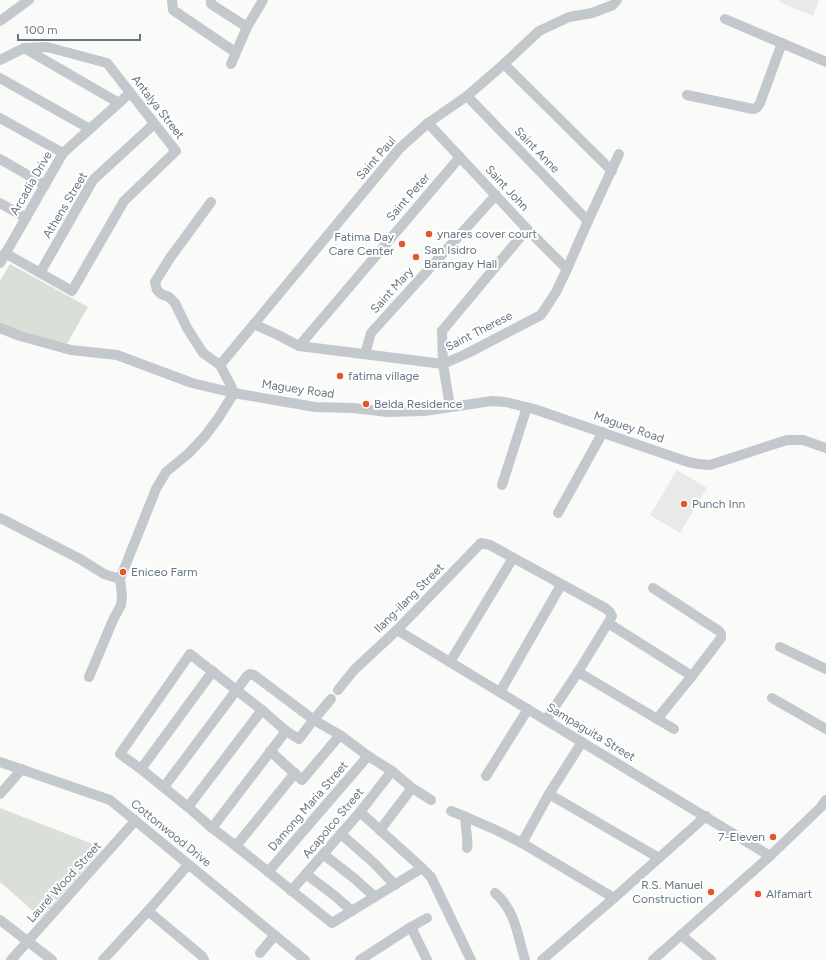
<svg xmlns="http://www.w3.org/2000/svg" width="826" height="960" font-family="Figtree,sans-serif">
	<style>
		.built { fill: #e8e9e9 }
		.green { fill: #dadfd7 }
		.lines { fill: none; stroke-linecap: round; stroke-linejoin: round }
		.minor { stroke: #c3c8cc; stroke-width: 10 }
		.poi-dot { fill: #e4572e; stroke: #fff; stroke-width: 1.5 }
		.labels { text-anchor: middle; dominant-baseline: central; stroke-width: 4; stroke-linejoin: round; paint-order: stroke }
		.street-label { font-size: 12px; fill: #657683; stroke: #fff }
		.poi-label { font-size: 12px; fill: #657683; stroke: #fff; text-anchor: start }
	</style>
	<rect width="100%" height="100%" fill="#fafaf8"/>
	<g class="built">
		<polygon points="780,0 819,0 813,16 779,2"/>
		<polygon points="677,470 707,488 680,533 650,515"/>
	</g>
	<g class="green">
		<polygon points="10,264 88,307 65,347 0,327 0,281"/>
		<polygon points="0,808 103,848 41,918 0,882"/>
	</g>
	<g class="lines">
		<g class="minor">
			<polyline points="172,0 173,10 235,52"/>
			<polyline points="211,0 211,4 247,27"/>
			<polyline points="725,19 826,62"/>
			<polyline points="0,21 29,0"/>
			<polyline points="24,48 119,103"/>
			<polyline points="0,60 24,48 47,47 107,63 176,151 124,201 72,291 5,253"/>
			<polyline points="231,64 247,27 263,0"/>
			<polyline points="504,64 612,171"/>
			<polyline points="0,78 90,129"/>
			<path d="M687 95 753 109C757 109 758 106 760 103L782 43"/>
			<polyline points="467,96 588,221"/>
			<polyline points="0,118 63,153"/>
			<polyline points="428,123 527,229 567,269"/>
			<polyline points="0,159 45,185"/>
			<polyline points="211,202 170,258 155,282 157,290 161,294 169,297 175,303 187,328 203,353 220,365"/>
			<polyline points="0,203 26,218"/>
			<polyline points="0,263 63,153 130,93"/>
			<polyline points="40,273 93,180 154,124"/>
			<polyline points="254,324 278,335 299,346 443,364 466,354 541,315 556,292 567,269 588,221 619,154"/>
			<polyline points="0,328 20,336 71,350 117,355 192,383 234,393 315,407 353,408 388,412 424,411 492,401 505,402 534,409 688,462 698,464 710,465 787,440 803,440 826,448"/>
			<polyline points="299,346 460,157"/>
			<polyline points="365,354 371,333 496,195"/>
			<polyline points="450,407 443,364 442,331 527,229"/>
			<polyline points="502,485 527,407"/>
			<polyline points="558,513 603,432"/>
			<polyline points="0,518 80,559 104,574 120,579 156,489 166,472 189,453 205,436 219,417 234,393 231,386 220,365 400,148 428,123 467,96 504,64 539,31 569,17 592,13 613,5 617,0"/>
			<polyline points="653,588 719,631 721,634 721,638 692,676 657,719"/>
			<polyline points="608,623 692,676"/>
			<polyline points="397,630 770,856"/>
			<polyline points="780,647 826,669"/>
			<polyline points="450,662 513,558"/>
			<polyline points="578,672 674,729"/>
			<polyline points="89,677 113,620 121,605 122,595 120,579"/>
			<polyline points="338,690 354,670 397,630 481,543 490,545 605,608 609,611 612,616 608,623 578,672 546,720"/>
			<polyline points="500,692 561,585"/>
			<polyline points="772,698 826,729"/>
			<polyline points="331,699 311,723 299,739 286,731 262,710 190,654 120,754 141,769 188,807 212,828 236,846 332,923 422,868"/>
			<polyline points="270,751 302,780 340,735"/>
			<polyline points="0,762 110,800 305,960"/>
			<polyline points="141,769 213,671"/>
			<polyline points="486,776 528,709"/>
			<polyline points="164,787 247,676 250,674 254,675 314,720 340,735 368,756 392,771 412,788 431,800"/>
			<polyline points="0,794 22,769"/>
			<polyline points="549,794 659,858"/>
			<polyline points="188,807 262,710"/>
			<polyline points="451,811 466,817"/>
			<polyline points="360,812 422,868 431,877 471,960"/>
			<polyline points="212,828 286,731"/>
			<polyline points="380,830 412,788"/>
			<polyline points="341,834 374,863 395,885"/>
			<polyline points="522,843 549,794 582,742"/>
			<polyline points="236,846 295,773"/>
			<path d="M467 848C469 837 464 828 466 817L496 830 522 843 614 898"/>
			<polyline points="323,854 355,879 375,897"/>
			<polyline points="268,872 368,756"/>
			<polyline points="306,874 335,896 352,911"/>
			<polyline points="291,891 360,812 392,771"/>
			<path d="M495 893C515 909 518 937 525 960"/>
			<polyline points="148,911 202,956 204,960"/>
			<polyline points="0,920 52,960"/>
			<polyline points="411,927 427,960"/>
			<polyline points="681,935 711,960"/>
			<polyline points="260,953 275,935"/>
			<polyline points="11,960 135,821"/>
			<polyline points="103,960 148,911 188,865"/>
			<polyline points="360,960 411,927 427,918"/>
			<polyline points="542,960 614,898 706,816"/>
			<polyline points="653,960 770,856 821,807 826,800"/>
		</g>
	</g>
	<g class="poi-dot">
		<circle cx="429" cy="234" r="4"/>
		<circle cx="402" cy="244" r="4"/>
		<circle cx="416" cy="257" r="4"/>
		<circle cx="340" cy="376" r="4"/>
		<circle cx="366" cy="404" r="4"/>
		<circle cx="684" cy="504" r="4"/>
		<circle cx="123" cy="572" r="4"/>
		<circle cx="773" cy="837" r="4"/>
		<circle cx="711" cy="892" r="4"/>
		<circle cx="758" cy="894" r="4"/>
	</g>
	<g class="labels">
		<g class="street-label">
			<text transform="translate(158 107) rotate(52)">Antalya Street</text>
			<text transform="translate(537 150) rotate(46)">Saint Anne</text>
			<text transform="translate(376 158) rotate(-49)">Saint Paul</text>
			<text transform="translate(31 183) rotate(-60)">Arcadia Drive</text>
			<text transform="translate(507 188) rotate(47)">Saint John</text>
			<text transform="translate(408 197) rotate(-49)">Saint Peter</text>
			<text transform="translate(65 205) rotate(-59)">Athens Street</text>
			<text transform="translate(392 290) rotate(-48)">Saint Mary</text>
			<text transform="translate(479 331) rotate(-27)">Saint Therese</text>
			<text transform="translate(298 389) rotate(8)">Maguey Road</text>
			<text transform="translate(629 427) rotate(19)">Maguey Road</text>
			<text transform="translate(409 598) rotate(-45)">Ilang-ilang Street</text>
			<text transform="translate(591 732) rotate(31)">Sampaguita Street</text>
			<text transform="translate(308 806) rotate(-49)">Damong Maria Street</text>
			<text transform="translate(333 823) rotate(-50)">Acapolco Street</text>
			<text transform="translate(171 833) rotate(39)">Cottonwood Drive</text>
			<text transform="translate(64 882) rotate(-48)">Laurel Wood Street</text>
		</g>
		<g class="poi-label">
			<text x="437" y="234">ynares cover court</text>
			<text x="394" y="237" text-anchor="end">Fatima Day<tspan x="394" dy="14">Care Center</tspan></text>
			<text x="424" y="250">San Isidro<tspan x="424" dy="14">Barangay Hall</tspan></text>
			<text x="348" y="376">fatima village</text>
			<text x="374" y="404">Belda Residence</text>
			<text x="692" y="504">Punch Inn</text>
			<text x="131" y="572">Eniceo Farm</text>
			<text x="765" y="837" text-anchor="end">7-Eleven</text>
			<text x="703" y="885" text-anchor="end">R.S. Manuel<tspan x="703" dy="14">Construction</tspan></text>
			<text x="766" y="894">Alfamart</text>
		</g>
	</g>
	<path d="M18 34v6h122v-6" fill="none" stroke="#657683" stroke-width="2"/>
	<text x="24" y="34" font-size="12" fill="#657683" stroke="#ffffff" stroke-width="3" paint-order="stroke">100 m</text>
</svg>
